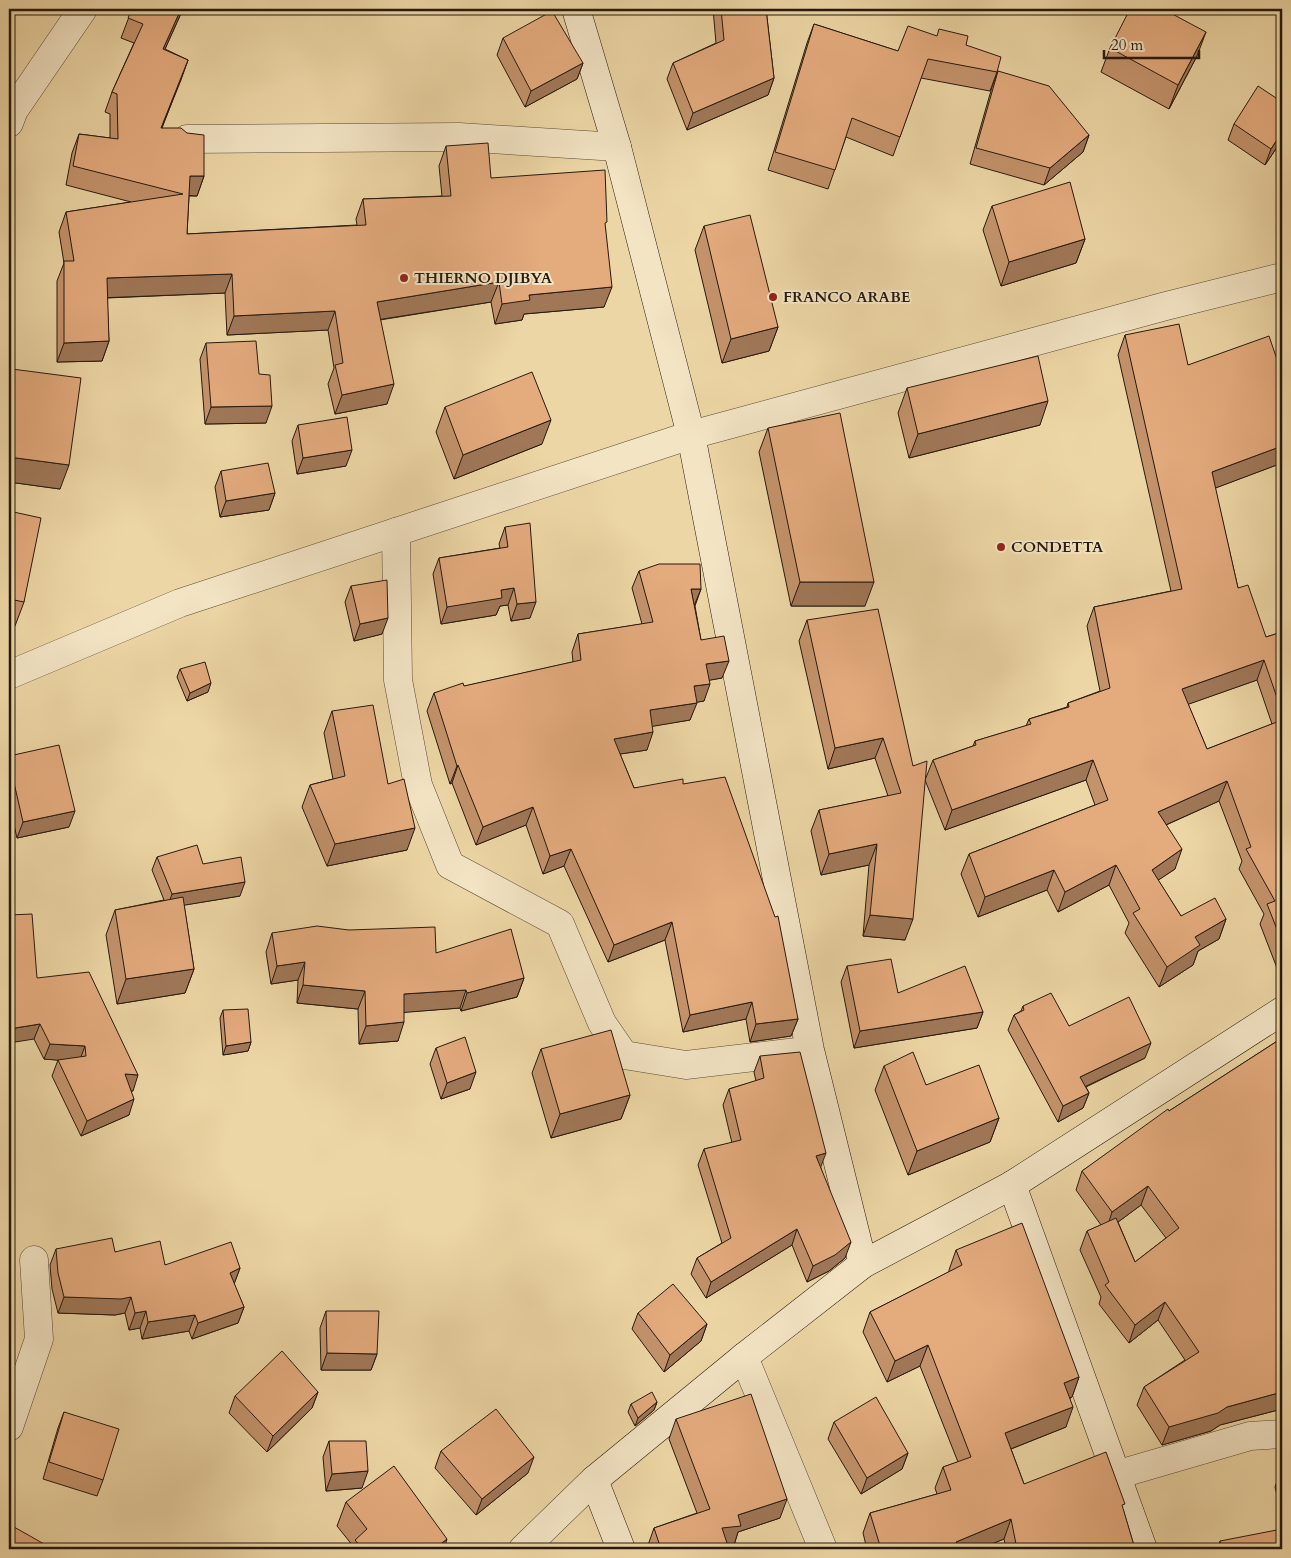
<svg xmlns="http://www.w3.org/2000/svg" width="1291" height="1558" font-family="Cardo,serif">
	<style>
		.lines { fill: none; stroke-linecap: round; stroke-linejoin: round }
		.street-casing { stroke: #584834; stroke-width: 29 }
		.secondary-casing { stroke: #26190e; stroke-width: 29 }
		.street { stroke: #f3e4c4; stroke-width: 28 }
		.secondary { stroke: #f3e4c4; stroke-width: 28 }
		.wall { fill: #c4936c; stroke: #26190e; fill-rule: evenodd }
		.shaded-wall { fill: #a07858; stroke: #26190e }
		.building { fill: #e4ab7d; stroke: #26190e }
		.poi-dot { fill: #8f2418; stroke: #f3e4c4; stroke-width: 2 }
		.labels { text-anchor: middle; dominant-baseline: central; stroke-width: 4; stroke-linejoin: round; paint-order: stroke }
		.poi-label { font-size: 15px; font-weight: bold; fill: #26190e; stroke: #f3e4c4; text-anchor: start }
	</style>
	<rect width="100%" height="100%" fill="#edd6a5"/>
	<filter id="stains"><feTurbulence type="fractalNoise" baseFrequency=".004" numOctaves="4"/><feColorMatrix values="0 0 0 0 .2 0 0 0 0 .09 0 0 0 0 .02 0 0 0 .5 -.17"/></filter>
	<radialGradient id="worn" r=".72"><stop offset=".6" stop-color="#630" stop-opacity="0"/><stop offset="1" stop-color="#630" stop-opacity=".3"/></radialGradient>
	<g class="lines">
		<g class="street-casing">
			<g id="street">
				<polyline points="9,123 14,110 83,9"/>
				<polyline points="187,139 459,137 617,147"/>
				<polyline points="396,532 398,680 418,785 450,865 560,924 602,1023 624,1055 686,1065 797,1052"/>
				<polyline points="9,675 180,603 691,435 1166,306 1282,277"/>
				<polyline points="744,1357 823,1549"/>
				<polyline points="9,1427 39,1339 34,1260"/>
				<polyline points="1116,1475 1250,1436 1282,1434"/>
				<polyline points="523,1549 594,1480"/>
			</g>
		</g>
		<g class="secondary-casing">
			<g id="secondary">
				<polyline points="576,9 617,147 691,435 810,1050 863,1264"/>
				<polyline points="1012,1185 1143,1549"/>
				<polyline points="621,1549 594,1480 744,1357 863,1264 1012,1185 1282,1011"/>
			</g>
		</g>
		<use href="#street" class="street"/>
		<use href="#secondary" class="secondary"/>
	</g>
	<g class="wall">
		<polygon points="132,9 183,9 165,49 188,60 162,128 204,176 197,196 189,196 187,234 357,225 356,219 363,199 442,196 439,166 446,146 491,178 605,227 604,307 524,314 522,320 495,324 491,302 380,320 387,404 335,414 328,384 334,368 328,330 227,335 225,293 107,298 109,341 102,361 57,362 57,281 64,263 59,232 66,212 131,202 66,185 72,153 79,134 110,138 110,114 105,112 112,92 134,43 121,38"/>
		<polygon points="713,9 766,9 774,78 768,95 687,130 667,79 673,63 716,43"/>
		<polygon points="814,24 898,51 966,45 997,72 990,91 921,78 893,156 846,137 828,189 768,170 807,43"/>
		<polygon points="503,38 583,63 577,79 525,107 497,55"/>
		<polygon points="1110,48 1197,56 1169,109 1101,72"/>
		<polygon points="998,71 1089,135 1083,152 1044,185 970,164 992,87"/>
		<polygon points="1282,102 1282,140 1265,165 1228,140 1234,124"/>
		<polygon points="992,206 1085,239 1076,263 1001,286 983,230"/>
		<polygon points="704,226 778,327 769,351 722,363 695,250"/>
		<path d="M1125 335 1188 365 1282 374V463L1215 488 1238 588 1266 637 1282 632V981L1260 924 1264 914 1239 869 1242 861 1219 801 1166 825 1175 869 1158 880 1181 916 1226 919 1219 939 1198 951 1193 965 1159 987 1125 933 1129 923 1109 885 1058 912 1047 890 978 917 961 874 969 854 1095 805 1086 780 945 830 925 780 905 940 863 936 869 865 821 875 811 831 819 810 888 796 875 758 828 769 799 641 807 620 913 766 925 780 933 760 973 746 975 741 1026 726 1029 719 1067 707 1068 703 1100 691 1087 626 1094 607 1171 591 1118 355ZM1257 680 1272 724 1207 749 1188 704Z"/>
		<polygon points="206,343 259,374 266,423 205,424 200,359"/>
		<polygon points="12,369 60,489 9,482 9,378"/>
		<polygon points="907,388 1040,425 909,458 898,413"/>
		<polygon points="445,407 542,444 454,479 436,432"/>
		<polygon points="298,425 346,466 297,474 292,441"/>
		<polygon points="768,428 865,606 791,606 759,452"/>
		<polygon points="221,471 275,493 269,510 220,517 215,487"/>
		<polygon points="9,511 24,602 15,626 9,625"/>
		<polygon points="505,527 530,618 511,621 508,605 500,606 496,615 441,624 433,574 439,558 500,548 499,544"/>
		<polygon points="639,571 701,589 695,606 701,640 722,678 709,680 704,701 696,702 690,720 652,726 647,750 620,754 634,788 683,784 798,1019 791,1036 750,1042 746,1019 683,1032 665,940 608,962 564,866 543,874 526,825 476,845 452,783 450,784 427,711 434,693 573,662 572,652 578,634 642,624 632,588"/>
		<polygon points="351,586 382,634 354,641 345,602"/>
		<polygon points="180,669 208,692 187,701 177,677"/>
		<polygon points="332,711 388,784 407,850 327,866 302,807 310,785 333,779 324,733"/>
		<polygon points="9,756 69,827 17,838 9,803"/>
		<polygon points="157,857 203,864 240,896 184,905 194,969 185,993 117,1004 106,935 115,910 164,900 152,870"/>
		<polygon points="272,933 436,953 524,978 517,997 461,1011 460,1008 404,1012 398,1041 359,1044 358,1009 297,1003 298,980 271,984 266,952"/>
		<polygon points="847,966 898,993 983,1012 977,1028 854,1048 841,982"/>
		<polygon points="37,978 133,1091 131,1091 129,1115 81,1136 52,1076 58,1060 59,1060 44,1059 34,1039"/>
		<polygon points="1023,1006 1069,1026 1145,1058 1086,1087 1089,1093 1083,1108 1058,1122 1008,1030 1014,1015 1021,1011"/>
		<polygon points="223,1010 251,1042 248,1051 223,1055 220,1018"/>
		<path d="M1282 1038V1409L1220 1425 1211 1431 1162 1445 1137 1405 1144 1387 1185 1360 1158 1320 1129 1343 1099 1304 1101 1297 1080 1250 1087 1231 1101 1225 1076 1190 1082 1171 1169 1111ZM1141 1205 1166 1238 1135 1262 1118 1222Z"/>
		<polygon points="436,1048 470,1089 441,1099 430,1064"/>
		<polygon points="541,1049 630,1095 621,1119 551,1138 532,1073"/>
		<polygon points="760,1056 821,1168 845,1258 829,1271 807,1282 792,1245 706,1298 691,1274 697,1258 722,1243 698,1165 704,1149 732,1143 723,1105 729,1089 756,1081 754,1072"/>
		<polygon points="884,1066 999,1118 990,1142 908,1175 875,1090"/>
		<polygon points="56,1249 115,1252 165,1265 240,1268 234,1284 244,1307 238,1323 192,1339 189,1331 142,1339 140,1328 129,1330 125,1313 115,1315 58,1313 52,1289 50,1265"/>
		<polygon points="956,1250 1079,1377 1072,1397 1070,1398 1066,1427 1011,1449 1024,1484 1123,1509 1135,1549 1006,1549 1004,1539 979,1549 867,1549 863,1533 870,1513 937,1494 935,1488 943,1467 958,1462 920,1366 887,1382 863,1332 870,1312 949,1272 949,1270"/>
		<polygon points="326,1311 377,1354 371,1370 321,1370 320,1328"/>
		<polygon points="638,1313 707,1324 701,1341 664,1372 632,1329"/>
		<polygon points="318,1392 312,1408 267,1452 229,1413 235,1396"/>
		<polygon points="657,1402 654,1410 635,1426 628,1412 631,1404"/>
		<polygon points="64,1412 103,1480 97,1496 43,1479 58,1428"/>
		<polygon points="676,1419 780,1518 738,1532 734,1545 728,1546 729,1549 647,1549 647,1548 654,1528 697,1513 669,1439"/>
		<polygon points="834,1422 908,1453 902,1469 861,1494 828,1439"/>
		<polygon points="329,1441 362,1488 326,1491 323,1457"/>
		<polygon points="441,1451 528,1473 476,1515 435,1468"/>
		<polygon points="1281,1470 1282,1470 1282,1516 1275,1487"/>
		<polygon points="346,1502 444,1549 351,1549 353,1546 337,1526"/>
		<polygon points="1220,1541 1282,1549 1217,1549"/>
	</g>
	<g class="shaded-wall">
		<polygon points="181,9 183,9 156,69 163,49"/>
		<polygon points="1206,32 1197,56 1169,109 1178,85"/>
		<polygon points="188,60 181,80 154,147 161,128"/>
		<polygon points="583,63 577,79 525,107 531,91"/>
		<polygon points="774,78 768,95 687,130 693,113"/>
		<polygon points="1282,132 1282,140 1265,165 1271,149"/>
		<polygon points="1089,135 1083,152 1044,185 1050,168"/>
		<polygon points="190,176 204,176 197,196 182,195"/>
		<polygon points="1085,239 1076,263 1001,286 1009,262"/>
		<polygon points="232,274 225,293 99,298 107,278"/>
		<polygon points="499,282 491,302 370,321 377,302"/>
		<polygon points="612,287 604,307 524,314 522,320 495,324 502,304 529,295"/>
		<polygon points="335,311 328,330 227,335 234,316"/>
		<polygon points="778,327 769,351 722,363 731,339"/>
		<polygon points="109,341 102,361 57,362 64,343"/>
		<polygon points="394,384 387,404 335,414 342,395"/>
		<polygon points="1048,401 1040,425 909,458 918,434"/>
		<polygon points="272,406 266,423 205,424 211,407"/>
		<polygon points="551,420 542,444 454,479 463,455"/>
		<polygon points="1282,446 1282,463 1205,492 1212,472"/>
		<polygon points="352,450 346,466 297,474 303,458"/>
		<polygon points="9,457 69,465 60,489 9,482"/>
		<polygon points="275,493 269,510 220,517 226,501"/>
		<polygon points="800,582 874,582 865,606 791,606"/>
		<polygon points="514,588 508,605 500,606 496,615 441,624 447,607 501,590"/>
		<polygon points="691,589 701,589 694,606"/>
		<polygon points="536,602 530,618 511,621 517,604"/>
		<polygon points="388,618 382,634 354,641 360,624"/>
		<polygon points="1264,660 1257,680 1175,709 1182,689"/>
		<polygon points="729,661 722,678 700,682 706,664"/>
		<polygon points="211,683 208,692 187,701 190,693"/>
		<polygon points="710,684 704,701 688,704 694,686"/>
		<polygon points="697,703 690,720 643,728 650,710"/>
		<polygon points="653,732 647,750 607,756 614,739"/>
		<polygon points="883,738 875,758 828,769 835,748"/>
		<polygon points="1093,760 1086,780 945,830 952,810"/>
		<polygon points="458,765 452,783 450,784 457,766"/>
		<polygon points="1227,781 1219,801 1150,832 1158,812"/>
		<polygon points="533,807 526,825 476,845 483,827"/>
		<polygon points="75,811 69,827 17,838 23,822"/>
		<polygon points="415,828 407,850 327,866 335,844"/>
		<polygon points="877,844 869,865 821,875 829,854"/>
		<polygon points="571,849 564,866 543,874 550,856"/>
		<polygon points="1182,849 1175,869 1145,889 1152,870"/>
		<polygon points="1116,865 1109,885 1058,912 1065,892"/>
		<polygon points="1054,870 1047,890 978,917 985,897"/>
		<polygon points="245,882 240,896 167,908 172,894"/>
		<polygon points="870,915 913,919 905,940 863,936"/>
		<polygon points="1226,919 1219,939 1198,951 1193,965 1159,987 1167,967 1195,937"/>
		<polygon points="672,922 665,940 608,962 614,945"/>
		<polygon points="305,962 298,980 271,984 277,966"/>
		<polygon points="194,969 185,993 117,1004 126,979"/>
		<polygon points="524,978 517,997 461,1011 467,993"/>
		<polygon points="303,985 365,991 358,1009 297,1003"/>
		<polygon points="466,990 460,1008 397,1013 404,994"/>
		<polygon points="752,1002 746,1019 683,1032 690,1015"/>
		<polygon points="983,1012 977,1028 854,1048 860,1031"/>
		<polygon points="798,1019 791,1036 750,1042 756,1024"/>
		<polygon points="404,1022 398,1041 359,1044 366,1026"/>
		<polygon points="40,1024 34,1039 9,1043 9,1029"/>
		<polygon points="251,1042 248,1051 223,1055 226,1046"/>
		<polygon points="1151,1043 1145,1058 1074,1092 1080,1077"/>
		<polygon points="50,1044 85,1046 79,1062 44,1059"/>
		<polygon points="476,1072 470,1089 441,1099 447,1083"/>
		<polygon points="125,1074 138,1075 133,1091 119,1090"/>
		<polygon points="1089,1093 1083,1108 1058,1122 1063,1106"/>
		<polygon points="630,1095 621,1119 551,1138 560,1114"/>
		<polygon points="134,1099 129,1115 81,1136 87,1121"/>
		<polygon points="999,1118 990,1142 908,1175 917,1151"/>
		<polygon points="826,1153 820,1169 816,1156"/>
		<polygon points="1148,1186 1141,1205 1106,1231 1112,1212"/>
		<polygon points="797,1229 792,1245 706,1298 711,1282"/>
		<polygon points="851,1242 845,1258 829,1271 807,1282 813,1266"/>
		<polygon points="240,1268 234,1284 230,1273"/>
		<polygon points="64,1297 131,1297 125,1313 115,1315 58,1313"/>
		<polygon points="1165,1302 1158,1320 1129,1343 1135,1325"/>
		<polygon points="244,1307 238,1323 192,1339 198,1323"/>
		<polygon points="146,1311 140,1328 129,1330 135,1313"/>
		<polygon points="195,1315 189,1331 142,1339 148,1322"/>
		<polygon points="707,1324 701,1341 664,1372 670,1355"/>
		<polygon points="928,1345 920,1366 887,1382 895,1361"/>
		<polygon points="327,1353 377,1354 371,1370 321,1370"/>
		<polygon points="1079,1377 1072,1397 1057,1403 1064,1383"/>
		<polygon points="318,1392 312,1408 267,1452 273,1436"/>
		<polygon points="1282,1392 1282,1409 1220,1425 1211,1431 1162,1445 1169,1427 1227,1407"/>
		<polygon points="657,1402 654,1410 635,1426 638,1418"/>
		<polygon points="1073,1407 1066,1427 998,1454 1005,1433"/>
		<polygon points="908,1453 902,1469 861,1494 867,1478"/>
		<polygon points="534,1457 528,1473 476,1515 482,1499"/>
		<polygon points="368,1471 362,1488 326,1491 332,1474"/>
		<polygon points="787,1499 780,1518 738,1532 734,1545 715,1548 722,1528 738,1515"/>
		<polygon points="1011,1519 1004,1539 979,1549 953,1549 956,1542"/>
		<polygon points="447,1539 444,1549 434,1549"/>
	</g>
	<g class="building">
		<polygon points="9,9 15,9 9,36"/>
		<polygon points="132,9 181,9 163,49 188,60 161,128 181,128 187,133 204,135 204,176 190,176 187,234 366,225 363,199 451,196 446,146 488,143 491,178 605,170 607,222 605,223 612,287 529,295 530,300 502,304 499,282 377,302 394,384 342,395 335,365 343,363 335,311 234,316 232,274 107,278 109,341 64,343 64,261 74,261 66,212 183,194 73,166 79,134 118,139 117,94 112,92 143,24 128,18"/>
		<polygon points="721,9 766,9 774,78 693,113 673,63 724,40"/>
		<polygon points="1130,9 1163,9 1206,32 1178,85 1110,48"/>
		<polygon points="552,11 583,63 531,91 503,38"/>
		<polygon points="814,24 898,51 908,26 937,36 939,29 968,36 966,45 1001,57 997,72 928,59 900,137 852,118 835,170 775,152"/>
		<polygon points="998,71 1049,86 1089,135 1050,168 976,148"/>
		<polygon points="1258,86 1282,102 1282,132 1271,149 1234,124"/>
		<polygon points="1070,182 1085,239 1009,262 992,206"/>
		<polygon points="750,215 778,327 731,339 704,226"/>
		<polygon points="1179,324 1188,365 1269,336 1282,374 1282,446 1212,472 1238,588 1248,585 1266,637 1282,632 1282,712 1264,660 1182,689 1207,749 1282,720 1282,942 1267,904 1275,901 1246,849 1251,847 1227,781 1158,812 1182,849 1152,870 1181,916 1215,898 1226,919 1195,937 1200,945 1167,967 1133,913 1140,909 1116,865 1065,892 1054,870 985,897 969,854 1108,800 1093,760 952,810 933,760 976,745 975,741 1031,724 1029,719 1069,707 1068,703 1110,688 1094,607 1182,589 1125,335"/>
		<polygon points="256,341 259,374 270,375 272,406 211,407 206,343"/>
		<polygon points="1038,356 1048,401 918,434 907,388"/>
		<polygon points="12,369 81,378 69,465 9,457 9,394"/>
		<polygon points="532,372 551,420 463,455 445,407"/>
		<polygon points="840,413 874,582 800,582 768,428"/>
		<polygon points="347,417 352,450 303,458 298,425"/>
		<polygon points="268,463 275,493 226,501 221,471"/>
		<polygon points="9,511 41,518 24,602 9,599"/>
		<polygon points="530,523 536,602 517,604 514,588 501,590 502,598 447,607 439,558 508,547 505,527"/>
		<polygon points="659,564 700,564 701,589 691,589 701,640 724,636 729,661 706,664 710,684 694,686 697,703 650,710 653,732 614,739 634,788 683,779 683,784 725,777 775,917 778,916 798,1019 756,1024 752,1002 690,1015 672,922 614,945 571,849 550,856 533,807 483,827 458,765 457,766 434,693 463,683 464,686 581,660 578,634 653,622 639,571"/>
		<polygon points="387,580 388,618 360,624 351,586"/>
		<polygon points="878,609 913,766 927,761 913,919 870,915 877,844 829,854 819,810 901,793 883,738 835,748 807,620"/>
		<polygon points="205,662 211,683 190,693 180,669"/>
		<polygon points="373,705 388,784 404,779 415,828 335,844 310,785 345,776 332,711"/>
		<polygon points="59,745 75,811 23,822 9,761 9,756"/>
		<polygon points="197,845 203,864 241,857 245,882 172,894 157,857"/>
		<polygon points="183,897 194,969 126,979 115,910"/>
		<polygon points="32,914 37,978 89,972 138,1075 125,1074 134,1099 87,1121 58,1060 86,1056 85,1046 50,1044 40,1024 9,1029 9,915"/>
		<polygon points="317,926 349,930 435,927 436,953 511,929 524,978 467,993 466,990 404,994 404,1022 366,1026 365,991 303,985 305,962 277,966 272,933"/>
		<polygon points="891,959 898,993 965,966 983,1012 860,1031 847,966"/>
		<polygon points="1051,993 1069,1026 1129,997 1151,1043 1080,1077 1089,1093 1063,1106 1014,1015 1024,1010 1023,1006"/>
		<polygon points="248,1009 251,1042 226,1046 223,1010"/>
		<polygon points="611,1030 630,1095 560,1114 541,1049"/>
		<polygon points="465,1037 476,1072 447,1083 436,1048"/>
		<polygon points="1282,1038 1282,1392 1227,1407 1218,1413 1169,1427 1144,1387 1199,1352 1165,1302 1135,1325 1105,1285 1109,1282 1087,1231 1116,1218 1135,1262 1179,1228 1148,1186 1112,1212 1082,1171 1168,1109 1169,1111"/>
		<polygon points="800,1052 826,1153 816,1156 851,1242 835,1255 813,1266 797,1229 711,1282 697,1258 731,1238 704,1149 741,1140 729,1089 764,1078 760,1056"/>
		<polygon points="913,1052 926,1085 979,1065 999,1118 917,1151 884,1066"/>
		<polygon points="1022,1223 1079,1377 1064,1383 1073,1407 1005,1433 1024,1484 1106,1452 1125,1504 1122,1505 1135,1549 1017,1549 1011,1519 956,1542 959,1549 881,1549 870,1513 951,1490 943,1467 971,1457 928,1345 895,1361 870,1312 962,1265 956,1250"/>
		<polygon points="112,1238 115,1252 160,1241 165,1265 231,1242 240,1268 230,1273 244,1307 198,1323 195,1315 148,1322 146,1311 135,1313 131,1297 121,1299 64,1297 58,1273 56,1249"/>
		<polygon points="673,1284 707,1324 670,1355 638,1313"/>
		<polygon points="326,1311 379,1311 377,1354 327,1353"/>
		<polygon points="282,1351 318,1392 273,1436 235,1396"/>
		<polygon points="652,1392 657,1402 638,1418 631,1404"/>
		<polygon points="751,1394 787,1499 738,1515 741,1526 722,1528 729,1549 661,1549 654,1528 710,1509 676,1419"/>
		<polygon points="876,1397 908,1453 867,1478 834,1422"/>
		<polygon points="496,1409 534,1457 482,1499 441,1451"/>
		<polygon points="64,1412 119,1429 103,1480 49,1462"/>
		<polygon points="329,1441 366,1441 368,1471 332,1474"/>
		<polygon points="394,1466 447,1539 434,1549 363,1549 355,1540 367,1529 346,1502"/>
		<polygon points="14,1527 53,1549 9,1549 9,1538"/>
		<polygon points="1282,1529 1282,1549 1221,1549 1220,1541"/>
	</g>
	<g class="poi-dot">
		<circle cx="404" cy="278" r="5"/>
		<circle cx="773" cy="297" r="5"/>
		<circle cx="1001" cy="547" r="5"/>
	</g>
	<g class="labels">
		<g class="poi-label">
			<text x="414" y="278">THIERNO DJIBYA</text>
			<text x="783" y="297">FRANCO ARABE</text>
			<text x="1011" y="547">CONDETTA</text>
		</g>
	</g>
	<rect width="1291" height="1558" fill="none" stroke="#edd6a5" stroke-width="30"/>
	<rect x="10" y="10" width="1271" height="1538" fill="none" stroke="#26190e" stroke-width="2.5"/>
	<rect x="15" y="15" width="1261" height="1528" fill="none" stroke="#26190e"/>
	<path d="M1104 50v8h95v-8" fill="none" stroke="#26190e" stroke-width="2.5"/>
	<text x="1111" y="50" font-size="15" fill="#26190e" stroke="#f3e4c4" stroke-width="4" paint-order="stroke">20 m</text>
	<rect width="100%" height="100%" filter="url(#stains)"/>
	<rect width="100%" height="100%" fill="url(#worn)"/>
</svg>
